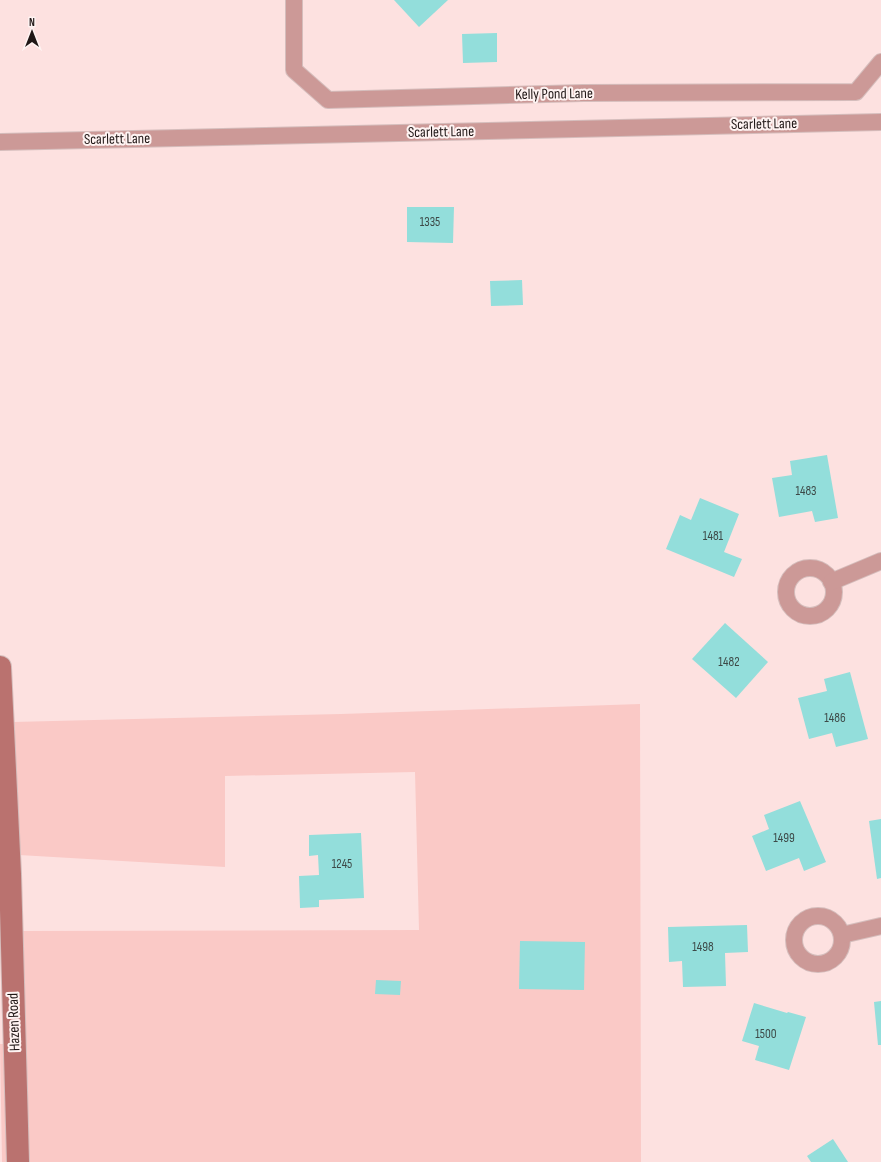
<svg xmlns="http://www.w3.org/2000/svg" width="881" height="1162" font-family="'Sofia Sans Condensed',sans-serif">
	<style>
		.green { fill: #fac9c6 }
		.building { fill: #93dedb }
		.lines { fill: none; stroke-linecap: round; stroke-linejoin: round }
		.street-casing { stroke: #d5bdbc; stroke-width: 18 }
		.secondary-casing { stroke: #d5bdbc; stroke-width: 24 }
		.street { stroke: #cc9997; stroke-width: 16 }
		.secondary { stroke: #ba726f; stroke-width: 22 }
		.labels { text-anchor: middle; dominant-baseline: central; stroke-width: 4; stroke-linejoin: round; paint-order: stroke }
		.number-label { font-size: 13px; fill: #3d4947 }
		.street-label { font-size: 15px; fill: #201716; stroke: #fef3f2 }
	</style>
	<rect width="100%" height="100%" fill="#fde1e0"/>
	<g class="green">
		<polygon points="640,704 641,1162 28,1162 21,931 419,930 415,772 225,776 225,867 19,855 13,722 341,714"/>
		<polygon points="0,1044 4,1044 7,1162 2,1162"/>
	</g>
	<g class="building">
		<polygon points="394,0 448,0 419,27"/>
		<polygon points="497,33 497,62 463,63 462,34"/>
		<polygon points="407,207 454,207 453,243 407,242"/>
		<polygon points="522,280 523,305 491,306 490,281"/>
		<polygon points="827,455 838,518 815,522 812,511 779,517 772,478 792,475 790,461"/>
		<polygon points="700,498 739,514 724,552 742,559 734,577 666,549 680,515 691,520"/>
		<polygon points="725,623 768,662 736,698 692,659"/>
		<polygon points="850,672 868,739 836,747 832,733 809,739 798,698 827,691 824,679"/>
		<polygon points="800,801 826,862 804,871 799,858 766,871 752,836 769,829 764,815"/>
		<polygon points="881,819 881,878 877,879 869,821"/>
		<polygon points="361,833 364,898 319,900 319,907 300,908 299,876 319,875 318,855 309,856 309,835"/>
		<polygon points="747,925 748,952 725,953 726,986 683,987 682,961 669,962 668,927"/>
		<polygon points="520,941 585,942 584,990 519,989"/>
		<polygon points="376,980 401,981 400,995 375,994"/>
		<polygon points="881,1001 881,1045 878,1045 874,1002"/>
		<polygon points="754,1003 787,1013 788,1012 806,1017 789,1070 755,1060 759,1046 742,1041"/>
		<polygon points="833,1139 848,1162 811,1162 807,1156"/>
	</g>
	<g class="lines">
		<g class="street-casing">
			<g id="street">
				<polyline points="294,0 294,70 328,100 583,93 856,92 881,62"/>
				<polyline points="0,142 881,122"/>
				<circle cx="810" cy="592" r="24"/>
				<polyline points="831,582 881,561"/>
				<circle cx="818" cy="940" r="24"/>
				<polyline points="842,935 881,926"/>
			</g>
		</g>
		<g class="secondary-casing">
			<polyline id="secondary" points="0,667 10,874 18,1162"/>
		</g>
		<use href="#street" class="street"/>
		<use href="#secondary" class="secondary"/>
	</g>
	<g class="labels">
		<g class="number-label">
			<text x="430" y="222">1335</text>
			<text x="806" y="491">1483</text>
			<text x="713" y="536">1481</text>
			<text x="729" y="662">1482</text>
			<text x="835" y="718">1486</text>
			<text x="784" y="838">1499</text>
			<text x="342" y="864">1245</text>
			<text x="703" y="947">1498</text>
			<text x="766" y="1034">1500</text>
		</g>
		<g class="street-label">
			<text transform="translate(554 94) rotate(-1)">Kelly Pond Lane</text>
			<text transform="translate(764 124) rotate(-1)">Scarlett Lane</text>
			<text transform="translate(441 132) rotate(-1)">Scarlett Lane</text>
			<text transform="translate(117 139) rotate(-1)">Scarlett Lane</text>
			<text transform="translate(14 1022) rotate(-92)">Hazen Road</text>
		</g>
	</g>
	<g transform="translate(32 32)" stroke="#fef3f2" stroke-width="3" paint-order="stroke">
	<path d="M0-3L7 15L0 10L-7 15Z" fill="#201716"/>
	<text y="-6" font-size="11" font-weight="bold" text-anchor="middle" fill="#201716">N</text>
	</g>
</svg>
